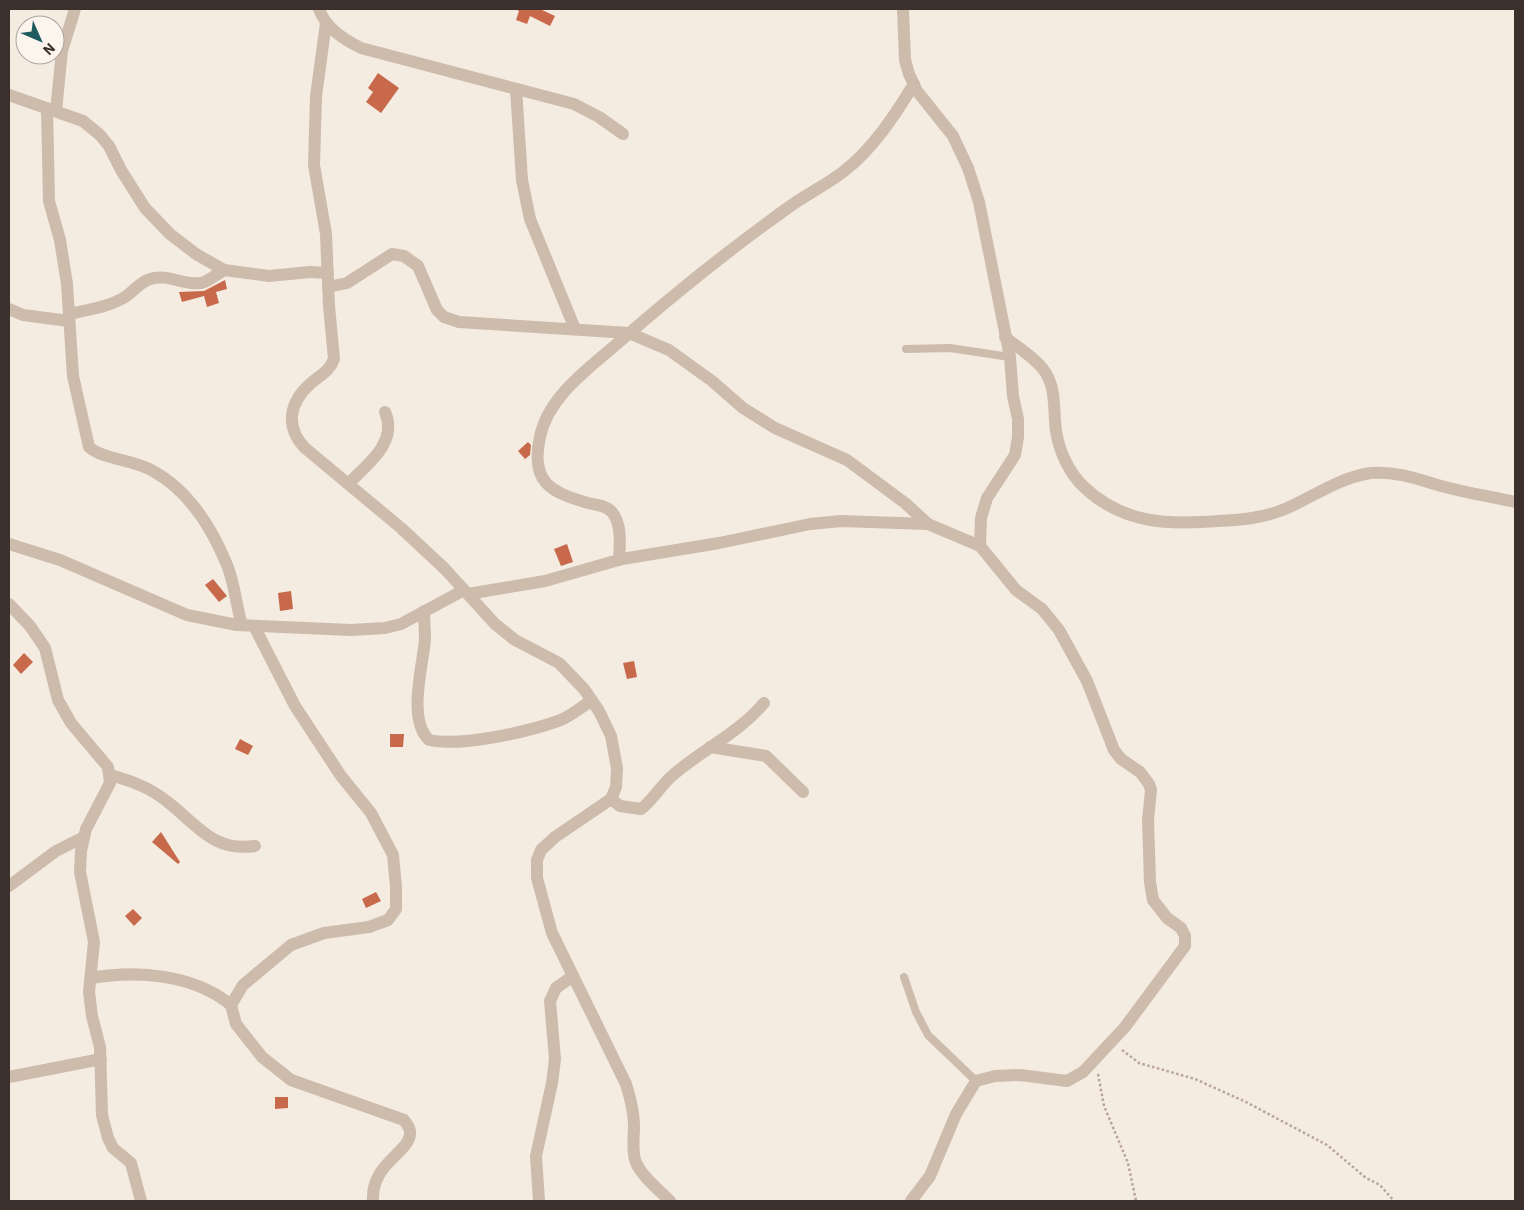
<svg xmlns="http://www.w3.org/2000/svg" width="1524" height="1210" font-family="'IBM Plex Sans',sans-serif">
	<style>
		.building { fill: #c8694b }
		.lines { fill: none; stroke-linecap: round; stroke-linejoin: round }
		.path { stroke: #b9a596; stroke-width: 2.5; stroke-dasharray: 2.5 2.5; stroke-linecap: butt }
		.lane { stroke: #cdbbac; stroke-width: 8 }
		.street { stroke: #cdbbac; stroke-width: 12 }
	</style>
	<rect width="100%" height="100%" fill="#f4ebe1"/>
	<g class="building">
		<polygon points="515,9 540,9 555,16 550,26 530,16 527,24 516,20 519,11"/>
		<polygon points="378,73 399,88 381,113 366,102 373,92 368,88"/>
		<polygon points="225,280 227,289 216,292 219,303 207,307 204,296 182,302 179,292 204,291"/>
		<polygon points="528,442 531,445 530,455 525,459 518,451"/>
		<polygon points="567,544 573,562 561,566 554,549"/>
		<polygon points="213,579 227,596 219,602 205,585"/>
		<polygon points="291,591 293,609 280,611 278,593"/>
		<polygon points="24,653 33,662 21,674 13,665"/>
		<polygon points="634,661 637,677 627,679 623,663"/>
		<polygon points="390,734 404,734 403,747 390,747"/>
		<polygon points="240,739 253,746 248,755 235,749"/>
		<polygon points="161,832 180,862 178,864 152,842"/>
		<polygon points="376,892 381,901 366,908 362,899"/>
		<polygon points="133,909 142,918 134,926 125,916"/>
		<polygon points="275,1097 288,1097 288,1108 275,1109"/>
	</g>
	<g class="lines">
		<g class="path">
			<polyline points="1122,1050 1139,1063 1195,1079 1246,1102 1327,1145 1366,1178 1380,1185 1394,1201"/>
			<polyline points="1098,1074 1104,1106 1128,1163 1136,1201"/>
		</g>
		<g class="lane">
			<polyline points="906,349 950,348 1010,357"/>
			<polyline points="904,977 916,1012 928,1035 976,1081"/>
		</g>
		<g class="street">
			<path d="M319 9C326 28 343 39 361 48L574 104 599 117 623 134"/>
			<polyline points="903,9 905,60 909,74 917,91 953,136 968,168 979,202 1010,357 1013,396 1018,419 1018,437 1015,455 987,498 981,518 980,546 1016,590 1042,609 1059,630 1087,681 1114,750 1121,759 1140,772 1149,784 1151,790 1148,820 1150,882 1153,900 1167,918 1181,928 1185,936 1185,946 1125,1027 1083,1072 1067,1081 1020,1075 995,1076 976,1081 956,1114 930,1176 911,1201"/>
			<path d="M326 23 316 96 314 165 326 234 329 306 334 359C329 372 320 375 310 384 289 403 285 427 305 448L401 528 445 569 495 624 515 640 559 663 584 689 599 711 611 736 617 768 616 787 611 799 555 837 541 850 537 860V878L552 933 626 1084C630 1097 634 1111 634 1125 634 1137 632 1148 635 1160 640 1175 659 1190 670 1201"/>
			<polyline points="516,89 522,180 530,219 575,329"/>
			<polyline points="9,95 83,121 100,135 109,146 121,170 145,208 170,234 196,254 224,270 269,276 310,272 328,273"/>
			<path d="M47 108 49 201 60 240 67 284 73 376 89 447C104 460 133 459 153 471 189 491 212 528 227 565 235 584 236 606 242 625"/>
			<polyline points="56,111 62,51 75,9"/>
			<polyline points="328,287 347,283 392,254 404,256 418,266 437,310 444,317 459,322 629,333 669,350 712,381 743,408 775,428 847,460 905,503 928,524"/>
			<polyline points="9,309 23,315 69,321"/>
			<path d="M69 314C87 310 109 307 125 297 134 291 140 282 150 279 168 273 184 286 201 283 209 281 217 274 224 270"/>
			<path d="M1005 337C1017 347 1034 357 1043 369 1057 387 1053 409 1056 431 1059 451 1069 473 1084 487 1123 524 1168 525 1218 521 1242 520 1263 518 1285 509 1313 497 1340 477 1371 473 1398 471 1420 480 1445 487 1468 493 1492 497 1515 502"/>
			<path d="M349 483C369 463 398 442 385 412"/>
			<polyline points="9,544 60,560 187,615 237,625 351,630 385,628 401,624 464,590"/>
			<path d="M619 560C620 545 622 524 612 512 605 505 596 505 588 503 550 492 530 482 540 437 548 397 588 369 618 343 673 295 730 249 789 207 807 194 826 185 843 172 873 149 895 115 914 84"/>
			<polyline points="468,594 545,581 622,559 719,543 810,524 841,521 928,524 980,546"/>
			<polyline points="9,604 30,626 45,648 58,700 71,723 108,767 110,783 86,829 81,851 80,872 94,942 89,992 92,1016 100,1047 102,1115 108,1138 113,1148 131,1163 141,1201"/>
			<path d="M424 611C424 620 425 630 425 639 423 666 407 719 429 740 461 747 527 732 558 721 570 717 581 707 591 701"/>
			<path d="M254 626 295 706 341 776 371 813 393 855 396 887V909L388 920 369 927 324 933 291 945 243 985 231 1005 236 1024 262 1057 291 1080 404 1120C407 1124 411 1129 410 1134 409 1153 371 1163 373 1201"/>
			<polyline points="710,747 766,756 803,792"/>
			<path d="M110 775C132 781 151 788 169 803 198 826 214 852 255 846"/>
			<path d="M611 799 620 806 641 809C653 800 661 785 673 775 703 749 739 733 764 703"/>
			<polyline points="9,886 56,851 84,837"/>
			<path d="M91 978C137 970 193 974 231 1005"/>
			<polyline points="9,1077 101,1059"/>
			<polyline points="539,1201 536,1156 552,1083 555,1059 550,1001 556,988 573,976"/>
		</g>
	</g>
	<rect width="1524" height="1210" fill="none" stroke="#3b302b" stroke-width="20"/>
	<g transform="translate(40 40) rotate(135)"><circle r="24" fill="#fbf5ee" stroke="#aea6a0"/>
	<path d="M0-4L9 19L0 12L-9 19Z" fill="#1f5a5e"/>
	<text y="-8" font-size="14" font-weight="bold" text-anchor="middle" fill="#3b302b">N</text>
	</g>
</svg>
